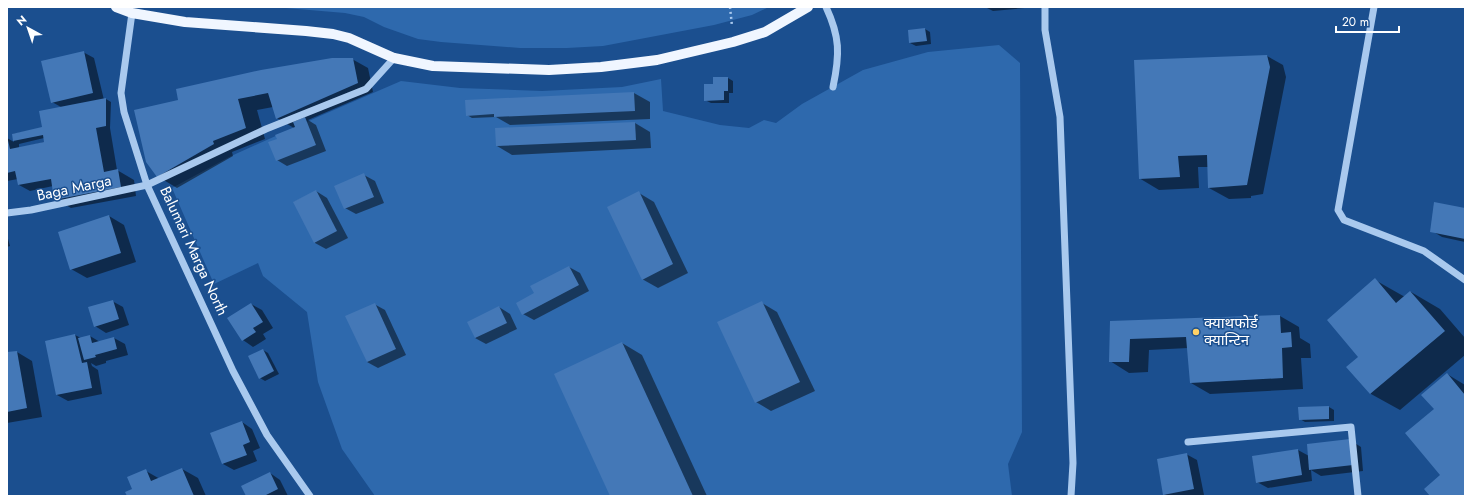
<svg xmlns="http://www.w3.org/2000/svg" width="1472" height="503" font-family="Jost,'Noto Sans Devanagari',sans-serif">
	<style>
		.green { fill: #2e69ad }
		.shadow { fill: #0007; fill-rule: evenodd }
		.building { fill: #4478b7 }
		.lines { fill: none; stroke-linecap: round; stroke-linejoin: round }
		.path { stroke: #a9c9ee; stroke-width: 2.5; stroke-dasharray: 2 3; stroke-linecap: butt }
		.minor { stroke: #a9c9ee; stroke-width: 7 }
		.major { stroke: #f0f6ff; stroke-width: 10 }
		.poi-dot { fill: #ffd166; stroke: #1b4f8f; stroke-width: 1.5 }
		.labels { text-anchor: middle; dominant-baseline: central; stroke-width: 3; stroke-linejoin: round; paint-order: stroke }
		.street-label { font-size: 15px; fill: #fff; stroke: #1b4f8f }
		.poi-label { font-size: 15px; fill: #fff; stroke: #1b4f8f; text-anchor: start }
	</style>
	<rect width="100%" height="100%" fill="#1b4f8f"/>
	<g class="green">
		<polygon points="274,7 769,7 752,15 714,25 603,46 567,48 520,48 441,42 418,39 384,27 364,17 345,13"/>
		<polygon points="999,45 1020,63 1022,432 1008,464 1012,496 375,496 342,449 318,382 307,312 263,276 258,263 214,284 172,188 229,157 320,116 401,81 460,88 542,91 622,87 661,79 663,111 720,125 749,128 764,120 776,123 802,104 863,70 928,52"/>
	</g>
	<g class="shadow">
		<polygon points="985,7 1036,7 993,11"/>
		<polygon points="1278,7 1304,7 1280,8"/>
		<polygon points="925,29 930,32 931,44 916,46 910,43"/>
		<path d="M83 52 94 58 104 100 106 99 111 102 110 128 117 170 134 180 136 196 71 208 55 199 53 186 30 191 19 185 18 179 7 181V138L14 142 13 134 43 128 61 107 52 102ZM44 138 45 142 19 148V144Z"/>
		<polygon points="1267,56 1283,65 1286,77 1263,194 1251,196 1251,198 1229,199 1209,188 1208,167 1198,167 1199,188 1159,190 1139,178"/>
		<polygon points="352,59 368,68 373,92 308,120 316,125 326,151 287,166 277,160 278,139 294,128 277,118 273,107 257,110 265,139 232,152 233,156 177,188 157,176 135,111"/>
		<polygon points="728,78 733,81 733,93 729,93 729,103 711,103 705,100 714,85"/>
		<polygon points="634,93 650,102 650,119 510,125 496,117 472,118 467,115"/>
		<polygon points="635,123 650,132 651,148 512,155 497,146"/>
		<polygon points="364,175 375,181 384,203 356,214 345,208"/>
		<polygon points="316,191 327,198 348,238 326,249 315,243 294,202"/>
		<polygon points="639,193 654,202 688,273 658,288 642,279"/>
		<polygon points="1465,209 1465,242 1442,237 1432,231"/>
		<polygon points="109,216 124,225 136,262 87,278 71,269"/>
		<polygon points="7,235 10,246 7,247"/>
		<polygon points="569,267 580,273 589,291 534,320 523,314 535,293"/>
		<polygon points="1375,280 1405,297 1411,292 1440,309 1465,338 1465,355 1400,410 1371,394 1348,367 1359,357"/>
		<polygon points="112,301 123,307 129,325 106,333 95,326"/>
		<polygon points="762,303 777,312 815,391 771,411 756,402"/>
		<polygon points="251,304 262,310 273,328 263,334 266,339 253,347 243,340"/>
		<polygon points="374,304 385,310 406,355 378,368 367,362"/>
		<polygon points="499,307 510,314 517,329 486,344 475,338"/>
		<polygon points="1280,316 1299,327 1300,338 1310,344 1311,358 1301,358 1303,389 1210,394 1191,383 1188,348 1149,350 1148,372 1129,373 1110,361 1111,322"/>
		<polygon points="75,335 81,338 90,336 100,342 114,338 125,344 128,355 106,361 106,363 96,366 91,363 92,366 98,370 102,394 68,401 57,395"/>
		<polygon points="622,343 642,355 707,496 611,496"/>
		<polygon points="263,350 268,353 279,374 265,381 260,378"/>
		<polygon points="17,352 32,361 42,417 7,423 7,353"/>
		<polygon points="1447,374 1465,385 1465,496 1432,496 1441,475 1435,410"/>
		<polygon points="1329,407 1334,410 1334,421 1305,422 1300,419"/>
		<polygon points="242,422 252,429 260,448 253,451 257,461 234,470 223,464"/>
		<polygon points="1350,440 1361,447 1363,471 1321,476 1311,470 1312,481 1268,488 1257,482 1298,450 1309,456"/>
		<polygon points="1186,454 1197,460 1204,495 1197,496 1168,496 1164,494"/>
		<polygon points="182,469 198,478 206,496 128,496 146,471 160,479"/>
		<polygon points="270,473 280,480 288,496 247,496"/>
	</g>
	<g class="building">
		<polygon points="925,28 927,41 909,43 908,30"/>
		<polygon points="84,51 93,93 51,103 41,61"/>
		<polygon points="1267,55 1270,67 1247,185 1208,188 1207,155 1178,156 1180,177 1139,179 1134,60"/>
		<polygon points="332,58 353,58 358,83 276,119 268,93 238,99 246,128 213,141 214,144 157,177 146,162 134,110 178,100 176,89 261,70"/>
		<polygon points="713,77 728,77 728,91 724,91 724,100 704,101 704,84 713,84"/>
		<polygon points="634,92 635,111 494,117 494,114 466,116 465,100"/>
		<polygon points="106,98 106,126 96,128 104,172 118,169 121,187 54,200 51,179 18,185 15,171 7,173 7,136 10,149 44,142 43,135 13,141 12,134 42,127 39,111"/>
		<polygon points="305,117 316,145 276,161 268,142 277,139 275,135 295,127 293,122"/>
		<polygon points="635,122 636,140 496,146 495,128"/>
		<polygon points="364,173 374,197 344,209 334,186"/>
		<polygon points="316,190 337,231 314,243 293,202"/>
		<polygon points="639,191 673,264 642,280 607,207"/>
		<polygon points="1434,202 1465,208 1465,239 1430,232"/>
		<polygon points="109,215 121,253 70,270 58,232"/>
		<polygon points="569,266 579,285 522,315 516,303 534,293 530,286"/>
		<polygon points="1375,278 1396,303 1410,291 1445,331 1370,394 1346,367 1358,357 1327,320"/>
		<polygon points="113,300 119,319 94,327 88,307"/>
		<polygon points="762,301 800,382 755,403 717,322"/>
		<polygon points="251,303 263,322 253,328 256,332 242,341 227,318"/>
		<polygon points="375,303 396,349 367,362 345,316"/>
		<polygon points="499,306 507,323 475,338 467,322"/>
		<polygon points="1280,315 1281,333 1291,332 1292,347 1282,348 1283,378 1190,383 1186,337 1130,339 1129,362 1109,362 1110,321"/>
		<polygon points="75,334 82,363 87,362 92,388 56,395 45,341"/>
		<polygon points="90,335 92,343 114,337 117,349 95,355 96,357 84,360 78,338"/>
		<polygon points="622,342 682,472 693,496 610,496 554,374"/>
		<polygon points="263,349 274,371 259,379 248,356"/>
		<polygon points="17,351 27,408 7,412 7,352"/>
		<polygon points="1447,373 1465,395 1465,496 1430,496 1424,489 1440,475 1405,433 1434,409 1421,395"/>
		<polygon points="1329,406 1329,419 1299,420 1298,407"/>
		<polygon points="242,421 250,442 243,445 247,455 222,464 210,433"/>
		<polygon points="1350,439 1353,465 1309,470 1307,444"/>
		<polygon points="1298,449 1302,475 1256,483 1252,456"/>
		<polygon points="1187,453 1194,489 1163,495 1157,459"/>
		<polygon points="182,468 194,496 127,496 125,492 132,489 127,477 146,469 151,481"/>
		<polygon points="270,472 278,489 264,496 246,496 241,486"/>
	</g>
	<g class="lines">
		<polyline class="path" points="730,7 732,26"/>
		<g class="minor">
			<path d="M826 7C840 37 840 54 833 87"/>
			<polyline points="1045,7 1045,30 1060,117 1073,463 1071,496"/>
			<polyline points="1374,7 1338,210 1344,220 1424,251 1465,280"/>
			<polyline points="132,13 121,93 124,112 147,185 233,371 267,435 310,496"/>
			<polyline points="7,213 31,210 147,185 266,129 366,89 394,58"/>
			<polyline points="1188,442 1351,427 1358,496"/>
		</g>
		<polyline class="major" points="116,7 132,13 185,22 306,31 333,34 349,38 394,58 433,66 549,70 601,67 657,60 733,42 765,32 808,7"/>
	</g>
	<circle class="poi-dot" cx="1196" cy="332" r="4"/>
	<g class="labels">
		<g class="street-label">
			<text transform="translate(74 188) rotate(-12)">Baga Marga</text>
			<text transform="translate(194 251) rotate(65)">Balumari Marga North</text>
		</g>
		<g class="poi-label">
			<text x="1204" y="323">क्याथफोर्ड<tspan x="1204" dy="17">क्यान्टिन</tspan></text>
		</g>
	</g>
	<rect width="1472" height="503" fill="none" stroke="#ffffff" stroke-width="16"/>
	<g transform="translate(28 28) rotate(320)" stroke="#1b4f8f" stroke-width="3" paint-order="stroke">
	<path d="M0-3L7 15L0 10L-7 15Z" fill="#ffffff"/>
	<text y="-6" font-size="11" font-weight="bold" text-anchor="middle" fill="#ffffff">N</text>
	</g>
	<path d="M1336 26v6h63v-6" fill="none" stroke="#ffffff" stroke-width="2"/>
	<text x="1342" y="26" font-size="12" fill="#ffffff" stroke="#1b4f8f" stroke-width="3" paint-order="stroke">20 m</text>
</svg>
